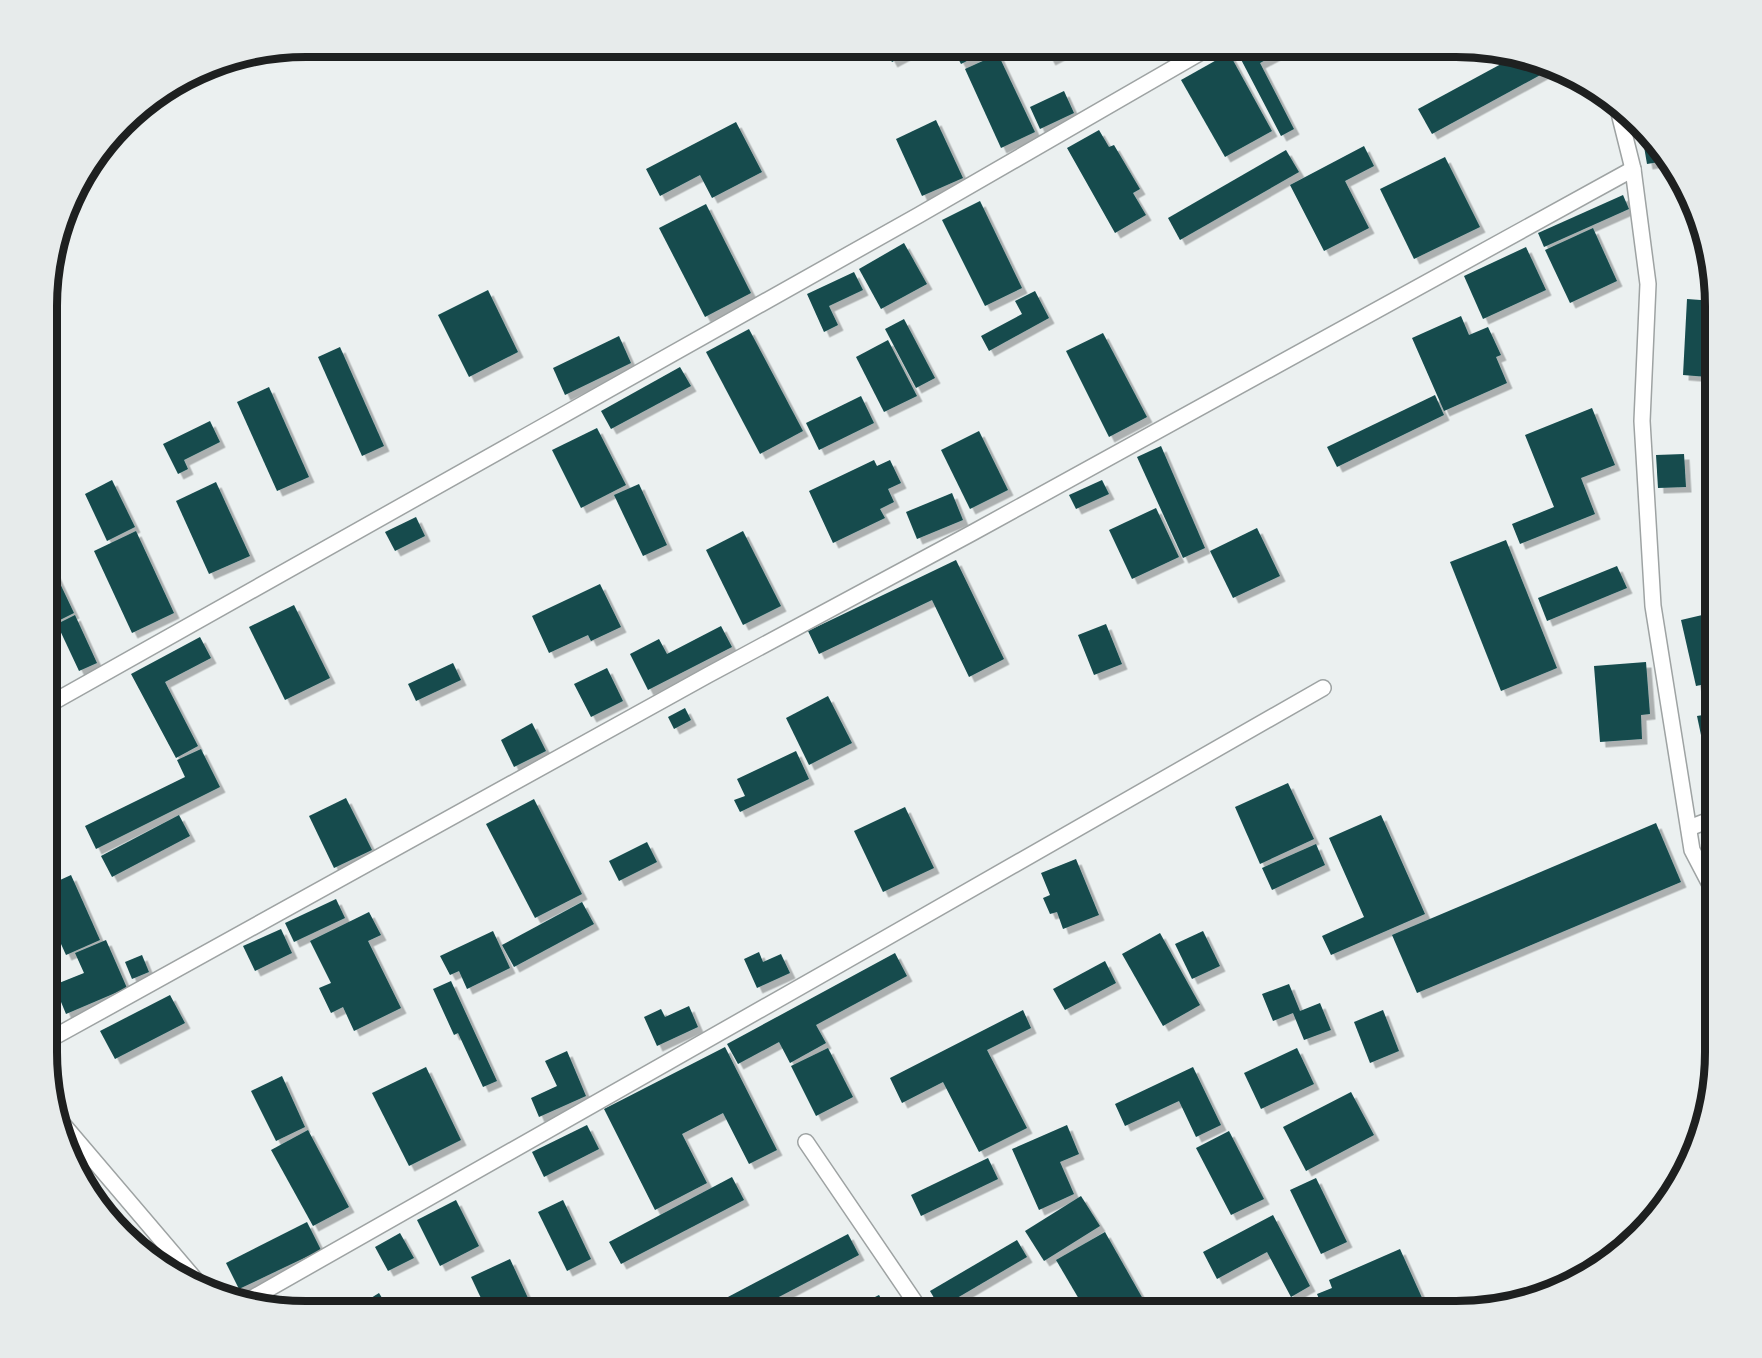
<svg xmlns="http://www.w3.org/2000/svg" width="1762" height="1358" font-family="'IBM Plex Serif',serif">
	<style>
		.grass { fill: #a5e2e4 }
		.building { fill: #144c4e; filter: url(#shadow) }
		.lines { fill: none; stroke-linecap: round; stroke-linejoin: round }
		.lane-casing { stroke: #9ea3a3; stroke-width: 18 }
		.lane { stroke: #fff; stroke-width: 15 }
		.rim { fill: none; stroke: #1e2020; stroke-width: 8 }
	</style>
	<defs>
		<filter id="shadow"><feDropShadow dx="5.5" dy="5.5" stdDeviation="0" flood-color="#0004"/></filter>
	</defs>
	<rect width="100%" height="100%" fill="#ebf0f0"/>
	<polygon class="grass" points="72,1164 151,1258 135,1247 73,1167"/>
	<g class="building">
		<polygon points="884,47 920,47 892,62"/>
		<polygon points="952,47 994,47 961,64"/>
		<polygon points="1043,47 1075,47 1050,60"/>
		<polygon points="1237,47 1290,47 1260,63 1294,129 1281,136 1235,48"/>
		<polygon points="1229,53 1272,131 1225,157 1181,80"/>
		<polygon points="998,54 1035,132 1001,148 965,69"/>
		<polygon points="1514,57 1539,62 1544,73 1432,134 1418,109"/>
		<polygon points="1064,91 1074,113 1040,129 1030,107"/>
		<polygon points="936,120 963,178 922,196 896,139"/>
		<polygon points="736,122 762,172 712,198 700,175 660,196 646,169"/>
		<polygon points="1641,129 1665,161 1679,179 1668,181 1665,161 1647,164"/>
		<polygon points="1099,130 1109,147 1114,145 1140,189 1133,193 1146,215 1115,233 1067,148"/>
		<polygon points="1364,146 1374,166 1345,181 1369,228 1324,251 1290,185"/>
		<polygon points="1286,150 1299,172 1180,240 1168,218"/>
		<polygon points="1445,157 1480,227 1414,259 1380,189"/>
		<polygon points="1623,195 1629,209 1544,247 1538,233"/>
		<polygon points="980,201 1022,288 985,306 942,220"/>
		<polygon points="706,204 751,293 705,317 659,228"/>
		<polygon points="1593,228 1617,281 1570,303 1545,250"/>
		<polygon points="904,243 927,284 881,309 859,269"/>
		<polygon points="1526,247 1546,290 1483,319 1464,276"/>
		<polygon points="854,272 863,290 829,306 838,325 824,332 807,294"/>
		<polygon points="488,290 518,352 469,377 438,315"/>
		<polygon points="1035,291 1049,318 989,351 981,336 1022,314 1015,301"/>
		<polygon points="1687,299 1714,301 1715,323 1711,323 1708,377 1683,375"/>
		<polygon points="1461,316 1469,335 1488,327 1501,355 1496,357 1507,383 1444,411 1412,338"/>
		<polygon points="904,319 935,378 916,388 885,329"/>
		<polygon points="749,329 803,431 760,454 706,352"/>
		<polygon points="1103,333 1147,417 1109,437 1066,351"/>
		<polygon points="619,336 631,363 565,395 553,368"/>
		<polygon points="888,340 917,396 884,412 856,357"/>
		<polygon points="340,347 384,446 362,456 318,357"/>
		<polygon points="680,367 691,386 611,429 601,411"/>
		<polygon points="269,387 309,477 277,491 237,402"/>
		<polygon points="1435,395 1444,415 1337,467 1327,447"/>
		<polygon points="861,396 874,423 819,450 806,423"/>
		<polygon points="1592,408 1615,465 1581,478 1595,514 1520,544 1512,524 1554,507 1525,435"/>
		<polygon points="210,421 220,442 184,460 188,469 178,474 163,444"/>
		<polygon points="1713,424 1715,424 1715,457 1711,457"/>
		<polygon points="597,428 626,485 581,508 552,450"/>
		<polygon points="979,431 1008,490 970,509 941,450"/>
		<polygon points="1161,446 1205,548 1183,558 1137,457"/>
		<polygon points="1684,454 1686,487 1658,488 1656,455"/>
		<polygon points="874,460 877,466 890,460 901,483 888,489 894,502 880,509 885,518 833,543 809,491"/>
		<polygon points="112,480 135,527 107,541 85,494"/>
		<polygon points="1102,480 1109,494 1076,509 1069,495"/>
		<polygon points="216,482 250,556 209,574 176,501"/>
		<polygon points="639,484 667,545 643,556 614,495"/>
		<polygon points="952,493 963,520 917,539 906,512"/>
		<polygon points="1156,508 1179,557 1132,579 1109,530"/>
		<polygon points="416,517 425,536 395,551 385,532"/>
		<polygon points="1257,528 1280,576 1233,598 1210,551"/>
		<polygon points="136,531 174,613 132,633 94,551"/>
		<polygon points="743,531 781,606 743,625 706,550"/>
		<polygon points="1506,540 1557,668 1501,691 1450,562"/>
		<polygon points="48,558 74,613 56,622 48,605"/>
		<polygon points="956,560 1004,659 969,677 932,600 819,654 808,631"/>
		<polygon points="1617,566 1627,588 1547,621 1538,598"/>
		<polygon points="600,584 621,627 591,641 588,635 549,653 532,616"/>
		<polygon points="294,605 330,678 285,700 249,627"/>
		<polygon points="1715,612 1715,682 1696,686 1681,620"/>
		<polygon points="75,615 97,663 79,671 57,624"/>
		<polygon points="1106,624 1122,664 1094,675 1078,635"/>
		<polygon points="721,626 732,647 648,690 630,654 659,639 667,654"/>
		<polygon points="200,637 211,658 165,682 198,746 176,758 131,674"/>
		<polygon points="1646,662 1650,714 1641,715 1642,739 1600,742 1594,666"/>
		<polygon points="453,663 461,680 416,701 408,684"/>
		<polygon points="607,668 623,701 591,717 574,684"/>
		<polygon points="828,696 852,743 809,765 786,718"/>
		<polygon points="685,708 691,720 674,729 668,717"/>
		<polygon points="1715,713 1715,797 1714,797 1697,716"/>
		<polygon points="532,723 546,751 514,767 501,740"/>
		<polygon points="201,749 220,787 96,849 85,826 185,777 177,760"/>
		<polygon points="796,751 809,779 740,812 734,800 745,796 737,779"/>
		<polygon points="1288,783 1314,839 1260,864 1235,807"/>
		<polygon points="346,798 372,850 334,868 309,816"/>
		<polygon points="534,799 582,894 535,918 486,824"/>
		<polygon points="905,807 934,868 883,892 854,831"/>
		<polygon points="179,815 190,836 112,877 101,856"/>
		<polygon points="1381,815 1425,914 1331,955 1322,936 1364,917 1329,838"/>
		<polygon points="1656,823 1681,882 1417,993 1392,935"/>
		<polygon points="647,842 657,862 619,881 609,861"/>
		<polygon points="1316,844 1325,865 1272,890 1262,868"/>
		<polygon points="1076,859 1099,915 1063,929 1057,912 1050,914 1043,898 1050,895 1041,873"/>
		<polygon points="71,875 100,940 66,955 47,913 47,886"/>
		<polygon points="336,899 345,918 294,942 285,923"/>
		<polygon points="582,902 594,924 514,967 502,945"/>
		<polygon points="369,912 381,935 368,941 401,1008 354,1031 343,1007 331,1013 319,988 331,983 310,941"/>
		<polygon points="281,929 292,953 255,971 243,946"/>
		<polygon points="493,931 510,968 467,989 459,971 450,975 440,956"/>
		<polygon points="1203,931 1220,966 1192,979 1175,944"/>
		<polygon points="1160,933 1200,1005 1163,1026 1122,954"/>
		<polygon points="106,940 127,988 66,1014 54,985 84,973 75,953"/>
		<polygon points="759,952 763,962 781,954 790,973 757,988 744,959"/>
		<polygon points="895,953 907,976 816,1025 826,1043 790,1063 779,1042 738,1064 727,1044"/>
		<polygon points="142,955 149,972 132,979 125,962"/>
		<polygon points="1105,961 1116,983 1065,1010 1053,989"/>
		<polygon points="451,981 497,1081 483,1087 458,1033 454,1035 433,989"/>
		<polygon points="1289,984 1300,1011 1320,1003 1331,1030 1304,1040 1293,1013 1273,1021 1262,994"/>
		<polygon points="170,995 185,1023 115,1059 100,1031"/>
		<polygon points="689,1006 698,1027 657,1046 644,1017 661,1009 665,1017"/>
		<polygon points="1023,1010 1031,1028 987,1050 1027,1128 979,1152 943,1082 902,1103 890,1078"/>
		<polygon points="1383,1010 1399,1051 1370,1063 1354,1022"/>
		<polygon points="725,1047 777,1150 749,1164 723,1113 682,1134 707,1183 655,1210 604,1109"/>
		<polygon points="828,1048 853,1097 816,1116 791,1066"/>
		<polygon points="1297,1048 1314,1084 1261,1109 1244,1073"/>
		<polygon points="567,1051 586,1096 539,1117 531,1098 557,1086 545,1061"/>
		<polygon points="426,1067 461,1140 409,1166 372,1093"/>
		<polygon points="1193,1067 1221,1125 1196,1137 1179,1101 1125,1126 1115,1104"/>
		<polygon points="282,1076 305,1127 276,1141 251,1091"/>
		<polygon points="1351,1092 1374,1135 1306,1171 1283,1127"/>
		<polygon points="587,1125 599,1149 544,1177 532,1152"/>
		<polygon points="1067,1125 1079,1154 1060,1162 1074,1194 1039,1210 1012,1149"/>
		<polygon points="308,1130 349,1207 313,1226 271,1150"/>
		<polygon points="1229,1131 1264,1199 1231,1215 1196,1148"/>
		<polygon points="988,1158 998,1179 921,1216 911,1195"/>
		<polygon points="732,1177 744,1200 621,1264 609,1242"/>
		<polygon points="1316,1178 1347,1242 1321,1254 1290,1190"/>
		<polygon points="1081,1196 1100,1226 1044,1261 1025,1231"/>
		<polygon points="456,1200 479,1246 440,1266 417,1220"/>
		<polygon points="563,1200 591,1259 567,1271 538,1212"/>
		<polygon points="1273,1215 1310,1286 1291,1297 1267,1252 1217,1279 1203,1252"/>
		<polygon points="307,1222 321,1250 239,1289 226,1263"/>
		<polygon points="1105,1232 1143,1299 1121,1311 1086,1311 1056,1260"/>
		<polygon points="400,1233 414,1258 388,1271 375,1247"/>
		<polygon points="848,1234 859,1255 752,1311 733,1311 726,1298"/>
		<polygon points="1017,1240 1027,1257 940,1308 930,1291"/>
		<polygon points="1400,1249 1428,1311 1324,1311 1317,1294 1332,1288 1329,1280"/>
		<polygon points="510,1259 528,1298 501,1311 487,1311 471,1277"/>
		<polygon points="379,1293 390,1311 350,1311"/>
		<polygon points="879,1295 888,1311 847,1311"/>
		<polygon points="1144,1301 1150,1311 1126,1311"/>
	</g>
	<g class="lines">
		<g class="lane-casing">
			<g id="lane">
				<polyline points="1617,105 1633,169 1648,284 1642,421 1653,606 1692,850 1715,894"/>
				<polyline points="48,705 919,215 1210,47"/>
				<polyline points="1689,828 1715,818"/>
				<polyline points="47,1041 708,675 972,533 1633,169"/>
				<polyline points="62,1123 205,1291"/>
				<polyline points="806,1142 921,1311"/>
				<path d="M247 1301C605 1096 966 895 1323 688"/>
			</g>
		</g>
		<use href="#lane" class="lane"/>
	</g>
	<path d="M0 0H1762V1358H0ZM306 57H1456A249 249 0 0 1 1705 306V1052A249 249 0 0 1 1456 1301H306A249 249 0 0 1 57 1052V306A249 249 0 0 1 306 57Z" fill="#e7ebeb" fill-rule="evenodd"/>
	<path class="rim" d="M306 57H1456A249 249 0 0 1 1705 306V1052A249 249 0 0 1 1456 1301H306A249 249 0 0 1 57 1052V306A249 249 0 0 1 306 57Z"/>
</svg>
